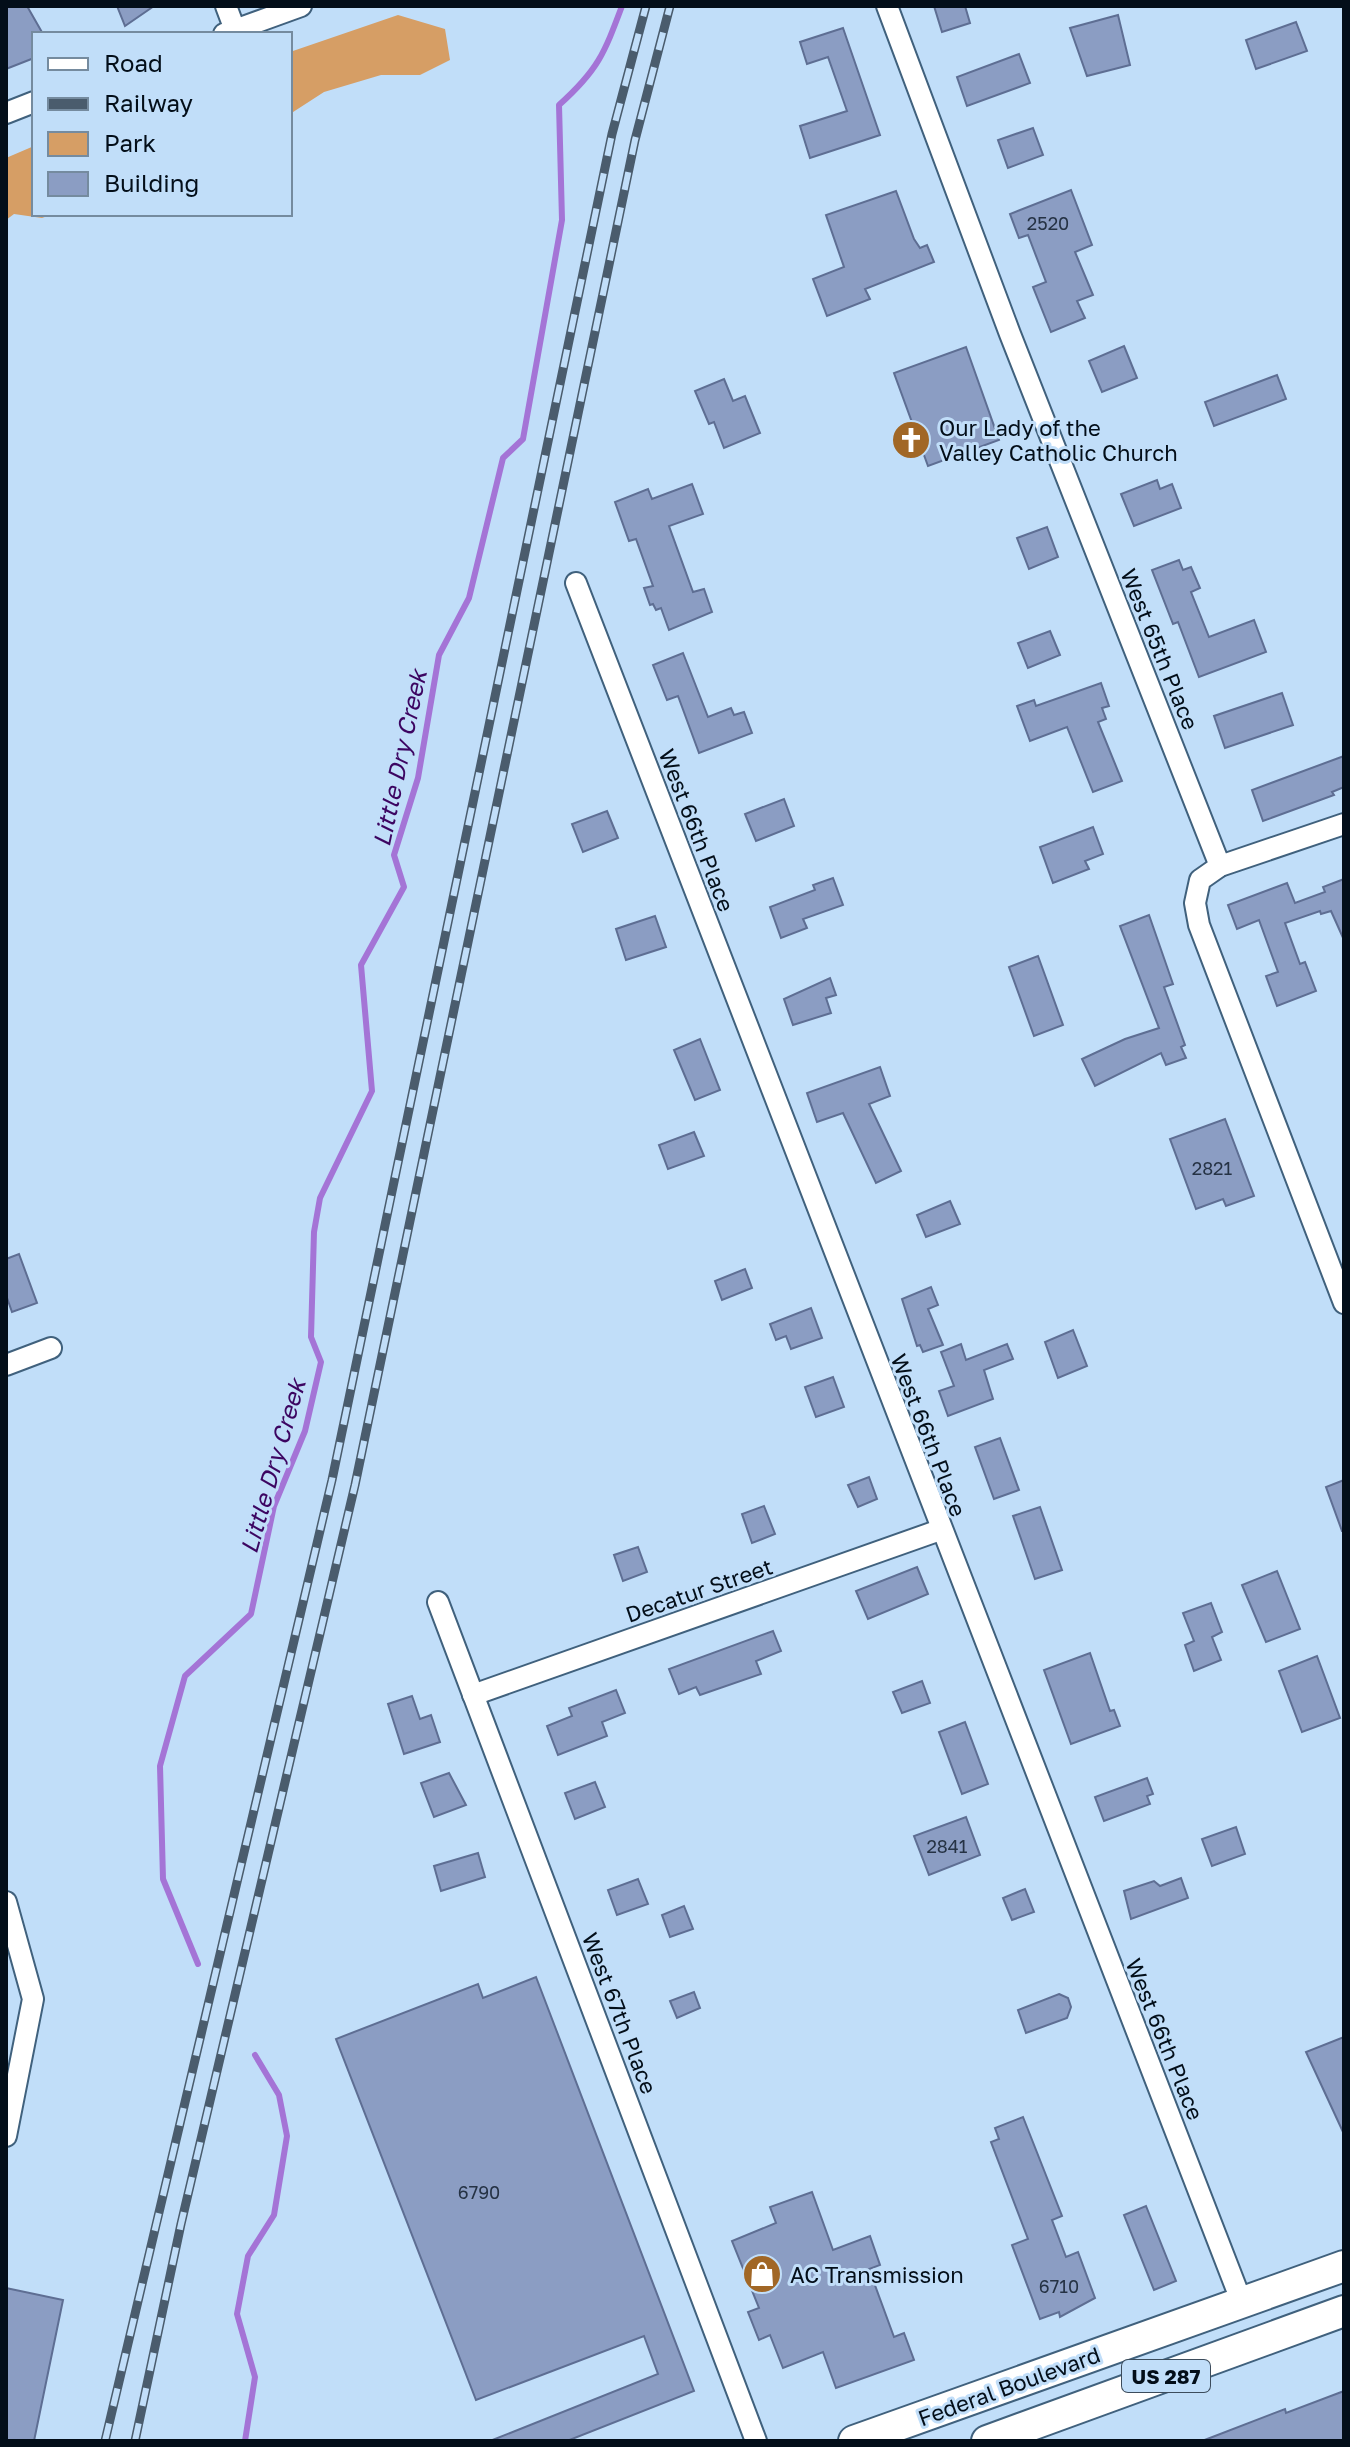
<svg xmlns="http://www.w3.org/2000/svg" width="1350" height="2447" font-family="'Golos Text',sans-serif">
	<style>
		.green { fill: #d69e65 }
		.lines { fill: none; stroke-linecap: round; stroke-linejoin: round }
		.stream { stroke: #a474d6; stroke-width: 6 }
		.building { fill: #8b9dc3; stroke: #5e6e93; stroke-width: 2 }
		.minor-casing { stroke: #40617d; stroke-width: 24 }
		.primary-casing { stroke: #40617d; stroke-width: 34 }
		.minor { stroke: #fff; stroke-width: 20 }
		.primary { stroke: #fff; stroke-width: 30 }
		.rail-casing { stroke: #4a5c6d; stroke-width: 9 }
		.rail { stroke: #c1def9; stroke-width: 6; stroke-dasharray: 18; stroke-linecap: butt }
		.labels { text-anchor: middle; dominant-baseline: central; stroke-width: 6; stroke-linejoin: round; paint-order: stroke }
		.number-label { font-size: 18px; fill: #253244 }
		.shield { fill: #c1def9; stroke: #3c4c5c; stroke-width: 2 }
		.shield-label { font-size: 20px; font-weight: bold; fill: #030e19 }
		.poi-label { font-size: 22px; fill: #030e19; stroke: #c1def9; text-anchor: start }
		.street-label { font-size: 22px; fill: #030e19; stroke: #c1def9 }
		.water-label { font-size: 24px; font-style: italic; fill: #3c0561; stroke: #c1def9 }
	</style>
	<rect width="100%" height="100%" fill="#c1def9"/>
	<g class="green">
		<polygon points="398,15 445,29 450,60 420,75 381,75 324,92 290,114 290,52"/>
		<polygon points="34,146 34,214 53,214 42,218 14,214 6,220 6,158"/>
	</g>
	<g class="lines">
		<g class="stream">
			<path d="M198 1964 163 1879 160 1766 185 1676 251 1614 274 1506 305 1431 321 1362 311 1337 314 1232 320 1198 372 1091 361 965 404 887 394 855 418 778 439 655 469 598 503 458 523 439 562 220 559 105C598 70 604 54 622 6"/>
			<polyline points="245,2441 255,2377 237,2314 248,2256 274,2215 287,2136 279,2095 255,2055"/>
		</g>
	</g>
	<g class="building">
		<polygon points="6,6 27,6 43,34 34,34 34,58 6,69"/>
		<polygon points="117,6 154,6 125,26"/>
		<polygon points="934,6 965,6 970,23 942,32"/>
		<polygon points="1118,15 1130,65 1087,76 1070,28"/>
		<polygon points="1296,22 1307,51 1256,69 1246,40"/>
		<polygon points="843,28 880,135 810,158 800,126 847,111 828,57 807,64 800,42"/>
		<polygon points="1019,54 1030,83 967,106 957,77"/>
		<polygon points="1033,128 1043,155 1008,168 998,140"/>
		<polygon points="1071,190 1092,245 1075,252 1093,295 1077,301 1085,318 1051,332 1033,287 1046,282 1028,235 1019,238 1010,214"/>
		<polygon points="896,191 914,239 920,248 927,245 934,262 865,289 870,299 827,316 813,279 844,267 826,215"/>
		<polygon points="1124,346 1137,378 1102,392 1089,361"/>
		<polygon points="966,347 999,440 928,466 894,373"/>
		<polygon points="1277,375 1286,399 1214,426 1205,402"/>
		<polygon points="724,379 733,401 745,396 760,433 724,448 714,422 709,424 695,391"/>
		<polygon points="1157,480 1160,489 1172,484 1181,508 1134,526 1121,494"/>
		<polygon points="692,484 703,514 669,526 693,592 704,589 712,612 669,630 661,608 656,610 653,604 650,605 644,588 653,586 636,539 629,541 615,502 648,489 652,499"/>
		<polygon points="1047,527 1058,557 1029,569 1017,538"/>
		<polygon points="1179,560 1183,570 1191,567 1200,588 1191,592 1209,637 1254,620 1266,652 1199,677 1178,622 1173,624 1152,570"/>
		<polygon points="1050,631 1060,655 1028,668 1018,643"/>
		<polygon points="683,653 708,717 731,708 734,715 744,712 752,733 699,753 678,696 667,700 653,665"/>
		<polygon points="1101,683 1109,706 1102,708 1106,719 1098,722 1122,781 1093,792 1067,727 1030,741 1017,706 1034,700 1036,706"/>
		<polygon points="1282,693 1293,725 1225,748 1214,716"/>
		<polygon points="1344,756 1344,787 1332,792 1334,795 1263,821 1252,790"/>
		<polygon points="784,799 794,826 756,841 745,814"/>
		<polygon points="607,811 618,838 583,852 572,824"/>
		<polygon points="1093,827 1103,854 1085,861 1089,869 1053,883 1040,847"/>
		<polygon points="833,878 843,905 803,919 807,928 781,938 770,907 815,890 813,885"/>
		<polygon points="1344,879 1344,940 1331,911 1321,914 1320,911 1285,923 1300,964 1305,962 1316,991 1277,1006 1266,976 1278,972 1259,920 1237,929 1228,905 1287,883 1295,903 1325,892 1323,887"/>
		<polygon points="1149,915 1173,984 1164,987 1185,1045 1181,1047 1186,1058 1166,1065 1161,1053 1095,1086 1082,1059 1125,1039 1159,1028 1120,926"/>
		<polygon points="655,916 666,947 626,960 616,929"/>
		<polygon points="1038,956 1063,1025 1034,1036 1009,967"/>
		<polygon points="830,978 836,995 826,998 831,1013 793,1025 784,999"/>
		<polygon points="700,1039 720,1090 695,1100 674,1050"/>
		<polygon points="880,1067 890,1096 869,1104 901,1171 876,1183 843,1113 817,1122 807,1093"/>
		<polygon points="1225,1119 1254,1196 1226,1206 1223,1199 1196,1209 1170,1139"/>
		<polygon points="694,1132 704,1156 668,1169 659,1145"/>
		<polygon points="950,1201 960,1224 926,1237 917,1215"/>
		<polygon points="19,1254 37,1303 12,1312 6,1295 6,1259"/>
		<polygon points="745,1269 752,1288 722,1300 715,1281"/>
		<polygon points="931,1287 938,1305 928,1309 943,1345 923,1352 920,1345 917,1346 902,1299"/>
		<polygon points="811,1308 822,1338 791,1349 786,1336 776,1340 770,1324"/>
		<polygon points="1073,1330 1087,1366 1058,1378 1045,1342"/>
		<polygon points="961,1344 966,1360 1007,1344 1013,1359 984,1370 993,1399 948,1416 939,1391 954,1386 941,1352"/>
		<polygon points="833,1377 844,1407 816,1417 805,1387"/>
		<polygon points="1000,1438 1019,1490 994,1499 975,1447"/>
		<polygon points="869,1477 877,1499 858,1507 848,1485"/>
		<polygon points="1344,1480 1344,1531 1342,1531 1326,1487"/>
		<polygon points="764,1506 775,1534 752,1543 742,1514"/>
		<polygon points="1040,1507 1062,1570 1035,1579 1013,1516"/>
		<polygon points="638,1547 647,1572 623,1581 614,1555"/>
		<polygon points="917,1567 928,1594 868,1619 856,1591"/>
		<polygon points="1277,1571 1300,1629 1266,1642 1242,1585"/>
		<polygon points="1211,1603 1222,1632 1212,1637 1221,1660 1194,1671 1185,1645 1194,1641 1183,1613"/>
		<polygon points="773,1631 781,1651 756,1661 761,1674 700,1695 696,1687 679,1694 669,1669"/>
		<polygon points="1090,1653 1110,1711 1114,1710 1120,1726 1071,1744 1044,1670"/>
		<polygon points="1317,1656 1340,1718 1302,1732 1279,1671"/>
		<polygon points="922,1681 930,1703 902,1713 893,1692"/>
		<polygon points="616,1690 625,1713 602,1722 607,1736 558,1755 547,1726 572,1716 569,1708"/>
		<polygon points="412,1696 420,1719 431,1715 440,1742 404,1754 388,1704"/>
		<polygon points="965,1722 988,1784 962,1794 939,1732"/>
		<polygon points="449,1773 466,1805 434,1817 421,1783"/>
		<polygon points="1147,1778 1153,1794 1147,1796 1150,1804 1104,1821 1095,1797"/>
		<polygon points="595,1782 605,1807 575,1819 565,1793"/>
		<polygon points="966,1817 980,1855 929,1875 914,1836"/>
		<polygon points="1236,1827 1245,1854 1212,1866 1202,1839"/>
		<polygon points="478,1853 485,1877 441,1891 434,1866"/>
		<polygon points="1181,1878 1188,1898 1131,1919 1124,1891 1154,1881 1160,1886"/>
		<polygon points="638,1879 648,1904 617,1915 608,1890"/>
		<polygon points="1025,1889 1034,1912 1012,1920 1003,1898"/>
		<polygon points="684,1906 693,1929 670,1937 662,1915"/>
		<polygon points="536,1977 694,2391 567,2441 490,2441 658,2374 644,2336 476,2400 336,2039 478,1984 483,1998"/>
		<polygon points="694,1992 700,2008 677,2018 670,2001"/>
		<polygon points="1059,1994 1068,1998 1071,2007 1067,2018 1026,2033 1018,2010"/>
		<polygon points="1344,2037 1344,2131 1343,2132 1306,2052"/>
		<polygon points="1023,2117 1062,2216 1052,2220 1066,2257 1078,2252 1095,2298 1060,2317 1059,2312 1040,2319 1012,2245 1028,2239 991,2142 999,2139 995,2128"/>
		<polygon points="812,2192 833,2250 870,2236 880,2265 869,2269 894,2337 904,2333 914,2360 836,2388 823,2352 783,2368 770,2335 759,2340 748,2312 759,2308 732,2241 776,2223 770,2207"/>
		<polygon points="1146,2206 1176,2281 1154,2290 1124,2215"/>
		<polygon points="6,2288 63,2300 34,2441 6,2441"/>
		<polygon points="1344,2391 1344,2441 1202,2441 1285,2409 1286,2413"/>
	</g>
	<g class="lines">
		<g class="minor-casing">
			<g id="minor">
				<polyline points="226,6 235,30"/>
				<polyline points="887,6 1010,334 1220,866"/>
				<polyline points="224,34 301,6"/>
				<polyline points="6,113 34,102"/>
				<polyline points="576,583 1242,2303"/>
				<polyline points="1344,824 1220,866 1200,880 1195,903 1199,925 1344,1303"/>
				<polyline points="6,1365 51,1348"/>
				<polyline points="438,1602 756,2441"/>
				<polyline points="473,1695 940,1530"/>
				<polyline points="6,1902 33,1999 6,2136"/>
			</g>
		</g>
		<g class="primary-casing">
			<g id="primary">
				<polyline points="854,2441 1344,2266"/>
				<polyline points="987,2441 1344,2311"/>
			</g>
		</g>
		<use href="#minor" class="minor"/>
		<use href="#primary" class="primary"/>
		<g class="rail-casing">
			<g id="rail">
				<polyline points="105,2441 332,1480 612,134 646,6"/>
				<polyline points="135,2441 181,2224 355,1485 635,140 670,6"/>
			</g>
		</g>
		<use href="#rail" class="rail"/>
	</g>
	<defs>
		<g id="church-disc" transform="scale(2)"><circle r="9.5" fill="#a16726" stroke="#c1def9"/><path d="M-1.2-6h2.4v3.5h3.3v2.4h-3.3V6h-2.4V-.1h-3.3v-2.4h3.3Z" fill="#fff"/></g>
		<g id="shop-disc" transform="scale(2)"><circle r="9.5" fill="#a16726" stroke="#c1def9"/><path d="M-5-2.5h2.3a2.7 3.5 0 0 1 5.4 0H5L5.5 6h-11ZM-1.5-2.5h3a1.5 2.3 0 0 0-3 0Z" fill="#fff"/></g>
	</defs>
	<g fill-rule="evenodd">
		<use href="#church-disc" x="911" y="440"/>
		<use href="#shop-disc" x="762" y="2274"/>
	</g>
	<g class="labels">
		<g class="number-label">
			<text x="1048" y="223">2520</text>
			<text x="1212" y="1168">2821</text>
			<text x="947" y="1846">2841</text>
			<text x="479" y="2192">6790</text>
			<text x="1059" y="2286">6710</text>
		</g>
		<rect class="shield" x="1122" y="2360" width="88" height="32" rx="6"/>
		<g class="shield-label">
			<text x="1166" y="2376">US 287</text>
		</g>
		<g class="poi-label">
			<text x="939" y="427">Our Lady of the<tspan x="939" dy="25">Valley Catholic Church</tspan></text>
			<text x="790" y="2274">AC Transmission</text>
		</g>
		<g class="street-label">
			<text transform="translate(1160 649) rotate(68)">West 65th Place</text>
			<text transform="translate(697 830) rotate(69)">West 66th Place</text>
			<text transform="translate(929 1435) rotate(69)">West 66th Place</text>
			<text transform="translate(699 1590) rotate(-19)">Decatur Street</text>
			<text transform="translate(620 2013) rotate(69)">West 67th Place</text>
			<text transform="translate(1165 2039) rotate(68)">West 66th Place</text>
			<text transform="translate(1009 2386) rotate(-20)">Federal Boulevard</text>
		</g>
		<g class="water-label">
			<text transform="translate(399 758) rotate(-78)">Little Dry Creek</text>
			<text transform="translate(272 1466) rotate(-74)">Little Dry Creek</text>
		</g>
	</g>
	<rect width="1350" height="2447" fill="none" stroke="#030e19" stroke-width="16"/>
	<rect x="32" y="32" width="260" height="184" fill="#c1def9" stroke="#758b9f" stroke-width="2"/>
	<rect x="48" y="58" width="40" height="12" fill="#ffffff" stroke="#758b9f" stroke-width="2"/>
	<text x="104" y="72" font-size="24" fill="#030e19">Road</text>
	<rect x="48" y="98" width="40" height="12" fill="#4a5c6d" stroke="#758b9f" stroke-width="2"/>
	<text x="104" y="112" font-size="24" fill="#030e19">Railway</text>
	<rect x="48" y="132" width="40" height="24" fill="#d69e65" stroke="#758b9f" stroke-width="2"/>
	<text x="104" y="152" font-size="24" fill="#030e19">Park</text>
	<rect x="48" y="172" width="40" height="24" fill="#8b9dc3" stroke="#758b9f" stroke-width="2"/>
	<text x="104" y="192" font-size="24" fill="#030e19">Building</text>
</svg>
